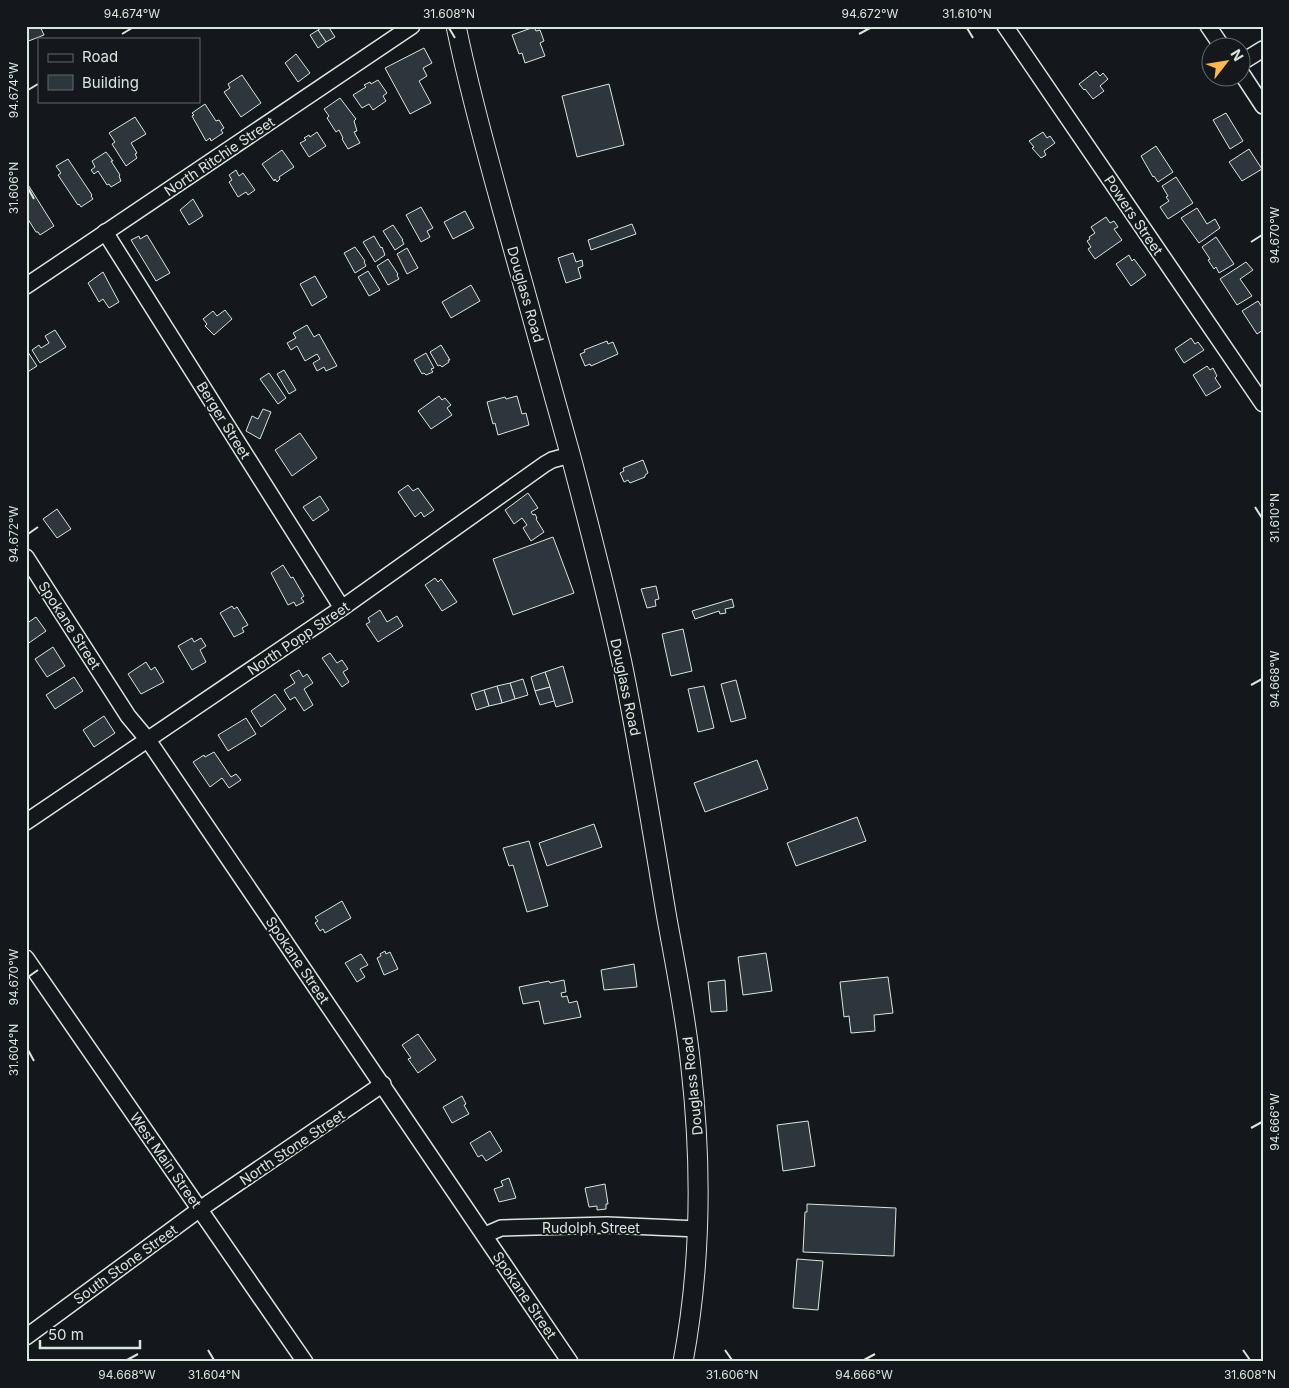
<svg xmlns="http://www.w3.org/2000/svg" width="1289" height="1388" font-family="Inter,sans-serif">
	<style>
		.building { fill: #2c363c; stroke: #d8e6dc }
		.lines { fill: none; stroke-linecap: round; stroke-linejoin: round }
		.minor-casing { stroke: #d8e6dc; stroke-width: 18 }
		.major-casing { stroke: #d8e6dc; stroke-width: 21 }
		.minor { stroke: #14181c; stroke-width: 15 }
		.major { stroke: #14181c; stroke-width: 19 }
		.ticks { fill: none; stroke: #d8e6dc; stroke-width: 2 }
		.labels { text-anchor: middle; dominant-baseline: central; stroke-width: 4; stroke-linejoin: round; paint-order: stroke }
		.street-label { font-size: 14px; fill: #d8e6dc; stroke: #14181c }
		.neatline { fill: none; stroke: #d8e6dc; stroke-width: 2 }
		.ticks-label { font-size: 12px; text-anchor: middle; fill: #d8e6dc }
	</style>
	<rect width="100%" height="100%" fill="#14181c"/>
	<g class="building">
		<polygon points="26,26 40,26 44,35 26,42"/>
		<polygon points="324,26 328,26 335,37 326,42 318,30"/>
		<polygon points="534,27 536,31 540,30 544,41 540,43 545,56 525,63 522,53 519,54 512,35"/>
		<polygon points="318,30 326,42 318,48 310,35"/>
		<polygon points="424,48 432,63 423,68 427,76 419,81 431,103 410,114 385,68"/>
		<polygon points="296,54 310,73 298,82 285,63"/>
		<polygon points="1096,71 1100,76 1103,73 1108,79 1100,86 1104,91 1093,99 1085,89 1084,90 1079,84"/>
		<polygon points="242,75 261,103 241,117 224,92 230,88 228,84"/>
		<polygon points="378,80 387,93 383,96 386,101 373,110 369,104 362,108 353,95 366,87 364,85 370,82 371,84"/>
		<polygon points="609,84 624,145 577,157 562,96"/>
		<polygon points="340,98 356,119 354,121 357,131 354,132 360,143 348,149 342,139 343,138 339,130 336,132 327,118 329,116 324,109"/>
		<polygon points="205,104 216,121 219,120 224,128 221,130 223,133 211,141 210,138 206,141 192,116 194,115 192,113"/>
		<polygon points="1226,113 1243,141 1230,149 1213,120"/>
		<polygon points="135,117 146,134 131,143 137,153 135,154 137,158 126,166 112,144 115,142 109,133"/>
		<polygon points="317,132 326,146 309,157 300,143 306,140 304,138 309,135 310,137"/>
		<polygon points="1043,132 1047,138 1050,136 1055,143 1044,151 1046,155 1041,158 1032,148 1034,147 1029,141"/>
		<polygon points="1156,146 1173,172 1158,182 1154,176 1153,177 1141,156"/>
		<polygon points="1249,149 1262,169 1242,181 1229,162"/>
		<polygon points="282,150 294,167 279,177 280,179 277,182 275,179 274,181 262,164"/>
		<polygon points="106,152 113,161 111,161 120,175 119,176 121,181 111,187 109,184 107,185 98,171 94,174 91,170 95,167 92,161"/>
		<polygon points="68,159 92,195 91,196 93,199 81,207 79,204 78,205 58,175 61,173 56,166"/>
		<polygon points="236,170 239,176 243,173 255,190 248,195 246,192 238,197 229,182 232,180 229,175"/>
		<polygon points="1176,177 1193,203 1168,219 1160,207 1169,201 1166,197 1168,196 1162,186"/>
		<polygon points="27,183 54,226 40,235 38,232 36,232 26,216"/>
		<polygon points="193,199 203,216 189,225 180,210"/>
		<polygon points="421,207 433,228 427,231 430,237 421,242 406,215"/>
		<polygon points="1197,208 1207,224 1215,219 1220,228 1199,243 1181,218"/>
		<polygon points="465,211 474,228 453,239 444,222"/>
		<polygon points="1106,217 1110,223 1114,221 1118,227 1114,229 1122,240 1095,259 1088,249 1091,247 1087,241 1090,239 1089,237 1095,233 1091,227"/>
		<polygon points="632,224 636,234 591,250 588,240"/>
		<polygon points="393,225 403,240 402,240 404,244 395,250 383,231"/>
		<polygon points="147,235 170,273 156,281 131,240 139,236 140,239"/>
		<polygon points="374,236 381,248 382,247 385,255 375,262 363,242"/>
		<polygon points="1216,237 1234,264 1219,273 1216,267 1214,269 1208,260 1210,259 1202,247"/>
		<polygon points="355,247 365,261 364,262 366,266 355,273 344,253"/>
		<polygon points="407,248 418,268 407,274 397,254"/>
		<polygon points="573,253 576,262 582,260 583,266 578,268 581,278 566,283 558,258"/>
		<polygon points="1129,255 1132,261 1134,259 1146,275 1131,286 1116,264"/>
		<polygon points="388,259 398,274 397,275 399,279 388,285 377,266"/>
		<polygon points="1246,262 1253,270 1240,279 1252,296 1237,305 1220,279"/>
		<polygon points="368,271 380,290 369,296 358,277"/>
		<polygon points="103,272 119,302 109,308 103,299 99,302 88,283"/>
		<polygon points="315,276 327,297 312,306 300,284"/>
		<polygon points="471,285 480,301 451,318 442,302"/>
		<polygon points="1258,301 1263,309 1263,330 1257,334 1242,311"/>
		<polygon points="225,310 232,319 214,335 205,326 207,324 203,319 213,311 217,316"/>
		<polygon points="307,325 314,337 319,334 337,366 326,371 324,367 317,371 313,363 320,359 317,354 305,361 297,346 291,350 287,343 296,338 293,333"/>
		<polygon points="55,330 66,347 40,363 32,350 39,345 41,348 49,343 45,336"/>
		<polygon points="1191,338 1195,344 1198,342 1204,350 1184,363 1175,349"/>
		<polygon points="607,341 608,344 613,342 618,354 591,366 590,364 585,366 580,354 585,352 584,350"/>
		<polygon points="441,345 450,360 448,360 449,362 442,367 440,365 438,366 430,352"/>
		<polygon points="26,349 37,366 26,373"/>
		<polygon points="426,353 434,368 431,369 433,372 426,375 424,373 422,374 414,360"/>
		<polygon points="1207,366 1210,370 1213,368 1217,376 1215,378 1221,387 1206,396 1193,375"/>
		<polygon points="284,370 296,390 289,394 277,374"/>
		<polygon points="269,373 286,398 278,404 260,379"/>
		<polygon points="439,396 442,400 445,398 451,405 447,408 452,415 431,429 418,411"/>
		<polygon points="517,396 522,414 526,413 529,425 498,435 495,423 493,424 487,402 505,397 506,399"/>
		<polygon points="263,409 271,412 260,439 246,431 252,416 258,419"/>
		<polygon points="300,433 317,458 292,476 275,450"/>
		<polygon points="643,460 648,473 645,475 645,477 630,483 628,480 624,482 620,473 624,471 623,468"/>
		<polygon points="408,485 413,491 418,488 434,510 424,517 421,512 415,517 398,492"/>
		<polygon points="528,493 538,508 531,512 533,515 535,514 537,518 536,519 544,532 531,541 523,528 527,525 522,518 514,524 505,510"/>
		<polygon points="320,496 329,510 313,521 303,507"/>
		<polygon points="57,509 71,529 57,538 43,519"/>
		<polygon points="553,537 574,593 513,615 493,559"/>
		<polygon points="283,565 291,578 293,577 304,596 301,598 304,602 296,606 294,602 288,605 271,573"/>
		<polygon points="435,578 438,582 441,579 457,602 442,611 425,585"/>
		<polygon points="656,586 659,599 655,600 656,606 647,608 641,589"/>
		<polygon points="732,599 734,607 725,609 726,613 720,614 719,611 695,619 692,611"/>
		<polygon points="232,606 234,609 237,607 248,625 242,628 244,632 234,637 220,613"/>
		<polygon points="380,610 387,622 397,616 403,626 378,642 366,624 370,622 368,618"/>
		<polygon points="36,617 46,631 26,645 26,624"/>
		<polygon points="683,629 692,671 671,676 662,634"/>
		<polygon points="192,638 194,642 201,638 206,646 200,650 206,662 192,670 178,646"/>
		<polygon points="53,647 65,666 47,677 35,659"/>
		<polygon points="330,653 337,663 342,660 348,669 343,672 349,682 342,687 322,658"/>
		<polygon points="146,662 151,670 155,667 164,682 141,694 128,674"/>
		<polygon points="563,666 573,702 556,707 545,672"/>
		<polygon points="299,670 303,677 307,674 313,683 304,689 313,705 304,711 295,697 290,700 284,690 295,683 290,675"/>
		<polygon points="545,672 550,687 535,691 531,677"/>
		<polygon points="74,677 83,691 55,709 46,695"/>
		<polygon points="523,679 528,695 515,699 510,683"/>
		<polygon points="736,680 746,718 731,722 721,684"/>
		<polygon points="510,683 515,699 502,703 497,686"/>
		<polygon points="497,686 502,703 489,706 484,690"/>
		<polygon points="704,686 714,728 698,732 688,689"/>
		<polygon points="550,687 554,701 540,705 535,691"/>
		<polygon points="484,690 489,706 476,710 471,694"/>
		<polygon points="275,694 286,709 261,727 251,711"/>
		<polygon points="104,716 115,733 94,747 83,730"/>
		<polygon points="246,718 256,734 228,751 218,735"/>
		<polygon points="214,752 231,777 236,774 241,780 229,788 222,778 210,787 193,762 204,755 205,757"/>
		<polygon points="757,760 768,789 705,812 694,783"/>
		<polygon points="857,817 866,841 796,866 787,843"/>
		<polygon points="594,824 602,847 547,866 539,843"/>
		<polygon points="529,841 548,906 527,912 513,865 509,866 503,848"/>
		<polygon points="342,901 351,918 325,933 323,929 320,931 315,923 318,921 315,917"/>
		<polygon points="385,951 386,954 390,952 398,969 384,975 377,958 381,956 380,954"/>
		<polygon points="766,953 772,991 743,995 738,957"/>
		<polygon points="361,954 368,965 360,969 365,977 357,982 345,963"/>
		<polygon points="634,964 637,987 604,990 601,970"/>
		<polygon points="888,977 893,1013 874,1015 875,1031 851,1033 849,1016 844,1017 840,982"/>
		<polygon points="564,980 566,992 561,993 562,997 567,996 569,1003 577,1001 581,1017 544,1024 539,1001 523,1004 519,987 549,981 550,983"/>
		<polygon points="725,980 727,1011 711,1012 708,982"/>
		<polygon points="418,1034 436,1060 418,1073 408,1059 411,1058 402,1045"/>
		<polygon points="462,1096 466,1104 464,1105 469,1114 452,1123 443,1107"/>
		<polygon points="808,1121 815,1166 783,1171 777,1125"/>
		<polygon points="490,1131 502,1151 486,1161 482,1155 478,1157 470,1143"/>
		<polygon points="509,1178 516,1198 499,1202 494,1189 503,1186 501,1181"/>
		<polygon points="605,1184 608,1204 606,1204 606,1209 597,1210 597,1206 589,1207 585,1188"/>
		<polygon points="807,1204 896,1208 894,1256 803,1252 805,1212 807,1212"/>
		<polygon points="797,1259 823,1261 818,1310 793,1308"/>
	</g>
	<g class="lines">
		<g class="minor-casing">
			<g id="minor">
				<polyline points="1005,26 1263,404"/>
				<polyline points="1208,26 1223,48"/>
				<polyline points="1242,62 1263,49"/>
				<polyline points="1242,74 1263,106"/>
				<polyline points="105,232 342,608"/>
				<polyline points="26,286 412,26"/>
				<polyline points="26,557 128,716 148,740 570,1362"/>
				<polyline points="26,822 342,608 545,464 552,460 570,455"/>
				<polyline points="26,958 305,1362"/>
				<polyline points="485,1235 501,1228 607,1225 698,1229"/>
				<polyline points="26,1337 200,1209 383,1084"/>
			</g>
		</g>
		<g class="major-casing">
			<path id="major" d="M456 26C469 89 486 151 503 212 525 294 549 375 571 457 589 525 607 594 622 663 639 746 652 829 666 913 675 964 686 1016 691 1068 702 1166 701 1265 683 1362"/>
		</g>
		<use href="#minor" class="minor"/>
		<use href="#major" class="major"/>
	</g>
	<path class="ticks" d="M449 28 455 38M967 28 973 38M122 34 132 28M859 34 870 28M28 90 38 84M28 188 34 199M1251 242 1262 235M1255 507 1262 518M28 534 38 527M1251 685 1262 679M28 977 38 970M28 1050 34 1061M1251 1128 1262 1122M208 1350 214 1360M725 1350 732 1360M1243 1350 1250 1360M127 1360 138 1354M864 1360 875 1354"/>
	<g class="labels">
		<g class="street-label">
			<text transform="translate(219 156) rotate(-34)">North Ritchie Street</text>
			<text transform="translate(1134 215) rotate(56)">Powers Street</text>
			<text transform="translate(526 294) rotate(74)">Douglass Road</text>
			<text transform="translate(224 420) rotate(58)">Berger Street</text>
			<text transform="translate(70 625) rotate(57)">Spokane Street</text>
			<text transform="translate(298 638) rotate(-34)">North Popp Street</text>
			<text transform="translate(626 687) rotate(78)">Douglass Road</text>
			<text transform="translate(298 960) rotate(56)">Spokane Street</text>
			<text transform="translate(692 1086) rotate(-96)">Douglass Road</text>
			<text transform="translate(292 1147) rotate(-34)">North Stone Street</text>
			<text transform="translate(166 1160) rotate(55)">West Main Street</text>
			<text x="591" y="1227">Rudolph Street</text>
			<text transform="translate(125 1264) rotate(-36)">South Stone Street</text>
			<text transform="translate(525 1295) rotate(56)">Spokane Street</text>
		</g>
	</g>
	<rect width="1289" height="1388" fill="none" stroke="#14181c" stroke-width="55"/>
	<rect x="38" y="38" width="162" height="65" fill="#14181c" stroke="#626a69"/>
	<rect x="48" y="54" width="25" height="8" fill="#14181c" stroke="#626a69"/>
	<text x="82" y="62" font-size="15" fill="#d8e6dc">Road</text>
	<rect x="48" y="75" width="25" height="15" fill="#2c363c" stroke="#626a69"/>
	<text x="82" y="88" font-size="15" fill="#d8e6dc">Building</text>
	<g transform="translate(1226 62) rotate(59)"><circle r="24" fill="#14181c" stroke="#626a69"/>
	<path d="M0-4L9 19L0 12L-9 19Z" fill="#ffb74d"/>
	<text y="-8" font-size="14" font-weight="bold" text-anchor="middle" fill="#d8e6dc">N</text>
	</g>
	<path d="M40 1340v8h100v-8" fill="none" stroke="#d8e6dc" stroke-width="2.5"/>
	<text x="48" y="1340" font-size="15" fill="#d8e6dc" stroke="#14181c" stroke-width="4" paint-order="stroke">50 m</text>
	<rect x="28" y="28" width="1234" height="1332" class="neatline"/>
	<g class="ticks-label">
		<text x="132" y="18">94.674°W</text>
		<text x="449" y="18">31.608°N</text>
		<text x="870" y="18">94.672°W</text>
		<text x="967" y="18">31.610°N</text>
		<text transform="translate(14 90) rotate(-90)" y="4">94.674°W</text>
		<text transform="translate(14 188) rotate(-90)" y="4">31.606°N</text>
		<text transform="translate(1275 235) rotate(-90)" y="4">94.670°W</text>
		<text transform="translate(1275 518) rotate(-90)" y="4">31.610°N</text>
		<text transform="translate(14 534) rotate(-90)" y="4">94.672°W</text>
		<text transform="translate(1275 679) rotate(-90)" y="4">94.668°W</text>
		<text transform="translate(14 977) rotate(-90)" y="4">94.670°W</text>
		<text transform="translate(14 1050) rotate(-90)" y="4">31.604°N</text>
		<text transform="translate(1275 1122) rotate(-90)" y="4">94.666°W</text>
		<text x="127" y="1379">94.668°W</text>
		<text x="214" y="1379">31.604°N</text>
		<text x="732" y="1379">31.606°N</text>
		<text x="864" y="1379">94.666°W</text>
		<text x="1250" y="1379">31.608°N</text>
	</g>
</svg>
